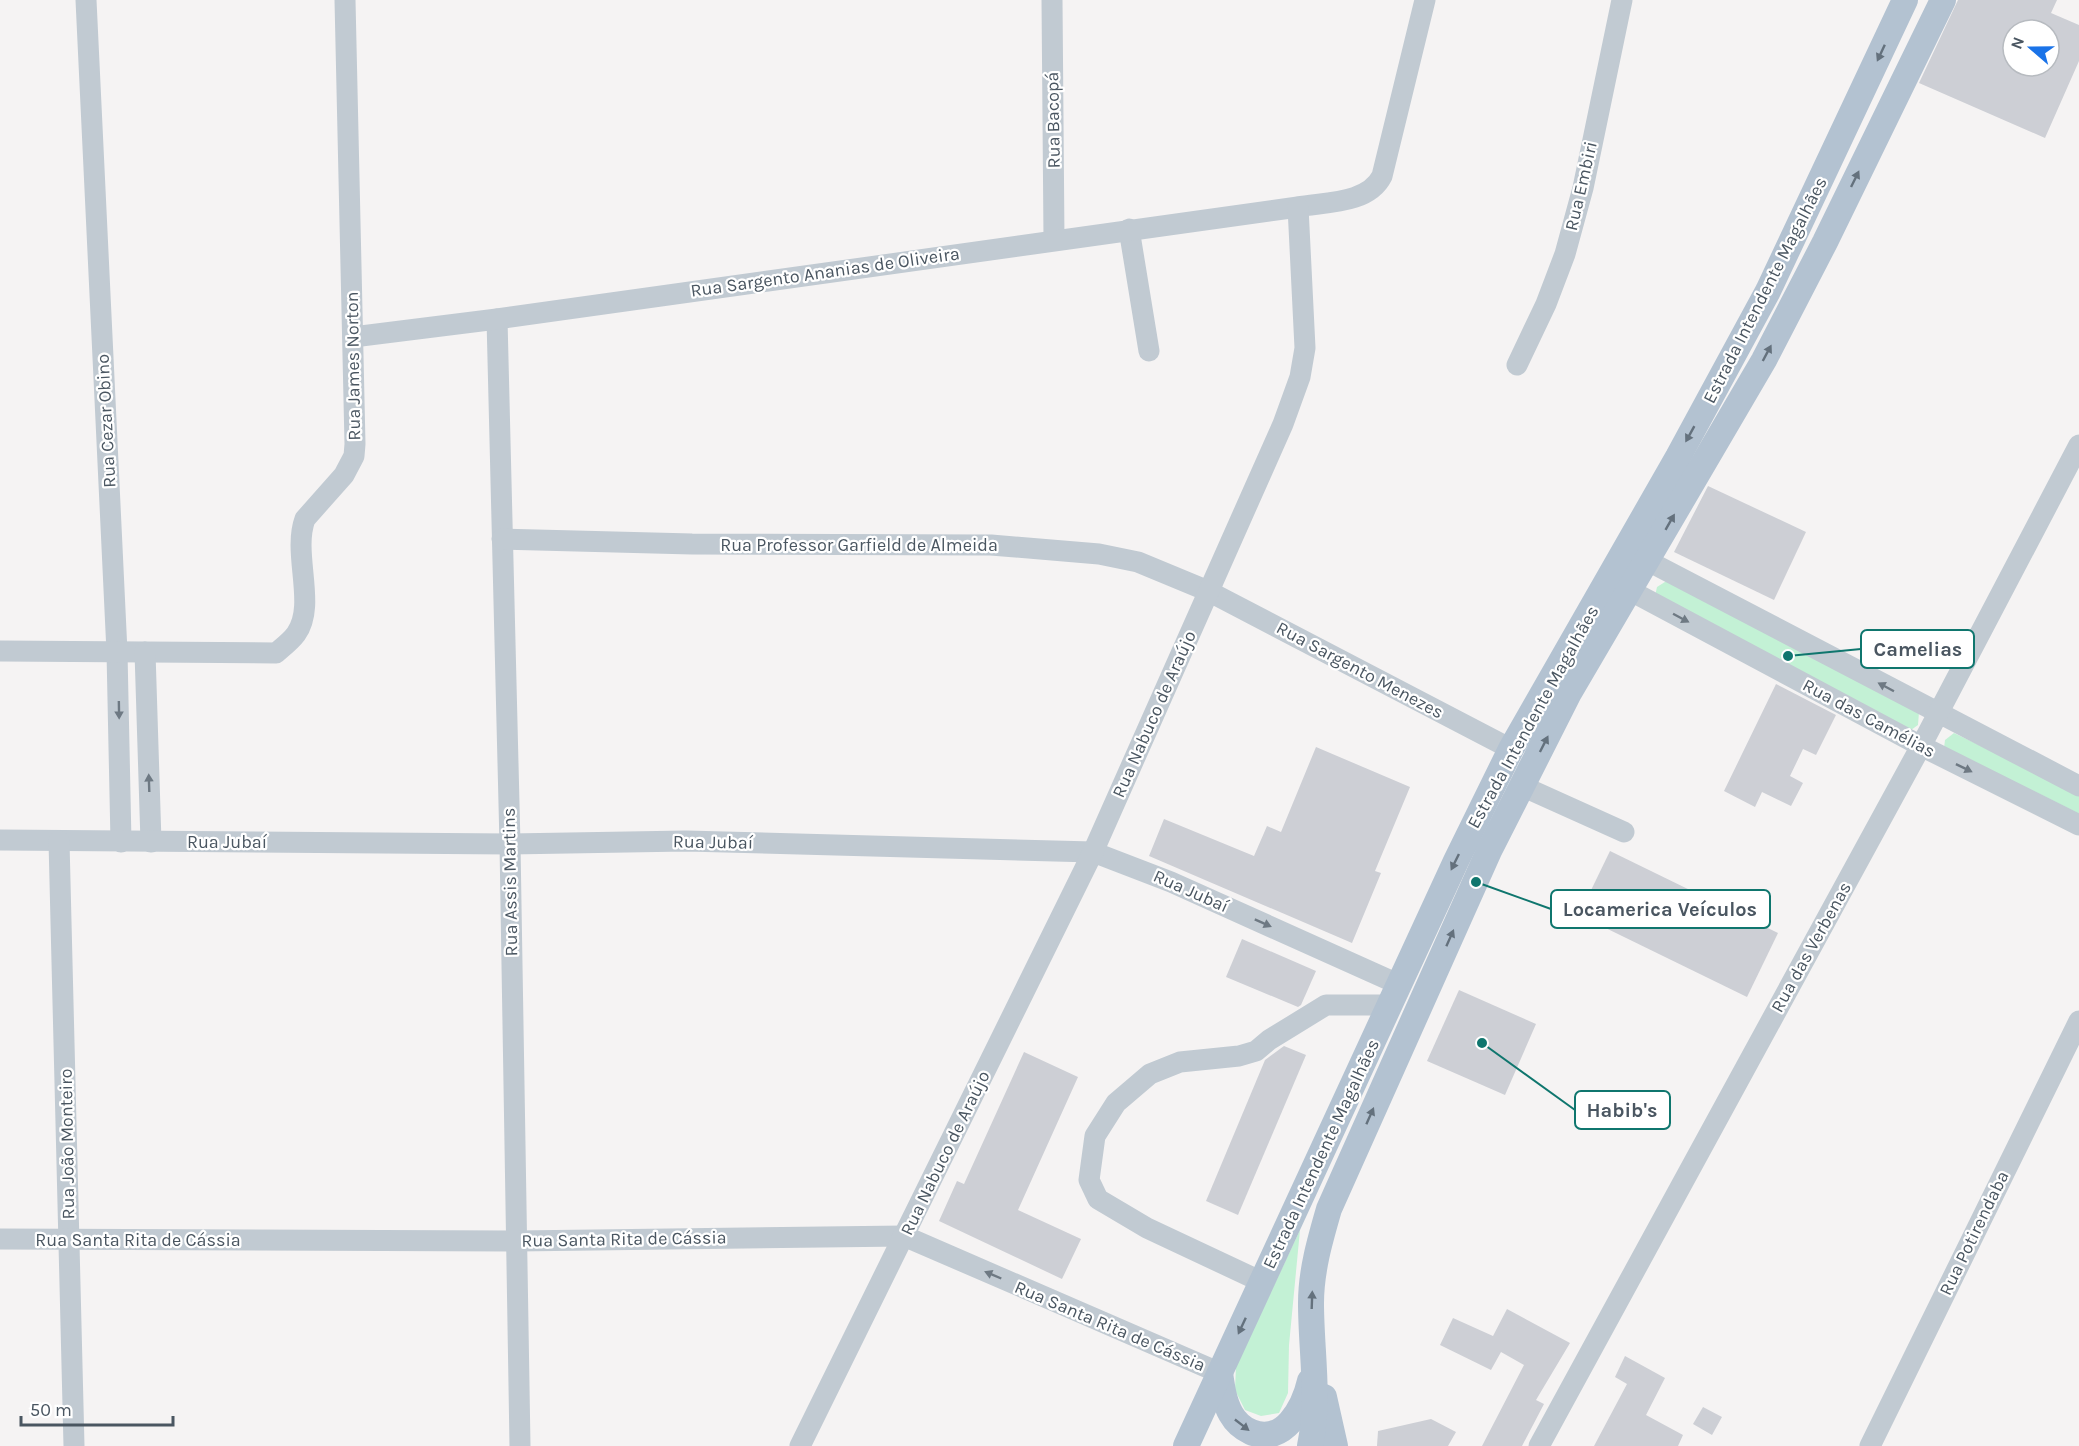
<svg xmlns="http://www.w3.org/2000/svg" width="2079" height="1446" font-family="Karla,sans-serif">
	<style>
		.green { fill: #c3f1d5 }
		.building { fill: #cdcfd5; fill-rule: evenodd }
		.lines { fill: none; stroke-linecap: round; stroke-linejoin: round }
		.minor { stroke: #c1cad2; stroke-width: 21 }
		.major { stroke: #b3c2d1; stroke-width: 26 }
		.oneway { fill: #64717d }
		.oneway2 { fill: #6e7983 }
		.labels { text-anchor: middle; dominant-baseline: central; stroke-width: 4.5; stroke-linejoin: round; paint-order: stroke }
		.street-label { font-size: 18px; fill: #4a5661; stroke: #fff }
		.leader { fill: none; stroke: #0f766e; stroke-width: 2 }
		.callout-dot { fill: #0f766e; stroke: #fff; stroke-width: 2 }
		.callout { fill: #fff; stroke: #0f766e; stroke-width: 2 }
		.callout-label { font-size: 20px; text-anchor: middle; font-weight: bold; fill: #4a5661 }
	</style>
	<rect width="100%" height="100%" fill="#f5f3f3"/>
	<g class="green">
		<polygon points="1668,580 1919,712 1918,725 1911,730 1655,596 1657,587"/>
		<polygon points="1954,733 2079,793 2079,819 1944,748 1945,740"/>
		<polygon points="1300,1230 1289,1345 1288,1393 1279,1413 1261,1416 1245,1410 1235,1390 1236,1366"/>
	</g>
	<g class="building">
		<path d="M1958 0H2057L2051 13 2079 25V61L2045 138 1919 83ZM2013 30H2049V66H2013Z"/>
		<polygon points="1708,486 1806,532 1774,600 1674,552"/>
		<polygon points="1776,684 1836,715 1816,755 1803,749 1790,776 1803,783 1791,806 1762,792 1755,807 1724,791"/>
		<polygon points="1316,747 1410,787 1375,871 1381,873 1352,943 1149,856 1164,819 1254,856 1267,826 1281,832"/>
		<polygon points="1610,851 1778,933 1747,997 1579,915"/>
		<polygon points="1242,939 1316,971 1301,1005 1298,1007 1226,977"/>
		<polygon points="1459,990 1536,1024 1505,1095 1427,1061"/>
		<polygon points="1284,1046 1306,1055 1238,1215 1206,1201 1265,1060"/>
		<polygon points="1024,1052 1078,1077 1018,1210 1081,1239 1062,1279 939,1221 957,1181 964,1184"/>
		<polygon points="1507,1309 1570,1343 1536,1400 1544,1404 1522,1446 1482,1446 1524,1365 1501,1352 1491,1370 1440,1345 1453,1318 1493,1336"/>
		<polygon points="1625,1356 1665,1378 1646,1415 1683,1435 1678,1446 1594,1446 1627,1384 1615,1377"/>
		<polygon points="1703,1407 1722,1417 1712,1435 1693,1424"/>
		<polygon points="1431,1419 1456,1432 1448,1446 1377,1446 1378,1431"/>
	</g>
	<g class="lines">
		<g class="minor">
			<polyline points="86,0 117,652 121,842"/>
			<polyline points="1052,0 1054,239"/>
			<polyline points="1129,229 1149,351"/>
			<polyline points="497,319 510,844 520,1446"/>
			<path d="M353 337 497 319 1298 207C1325 202 1368 204 1382 176L1425 0"/>
			<polyline points="1517,365 1546,304 1565,254 1583,188 1622,0"/>
			<polyline points="502,539 692,544 991,545 1099,554 1138,562 1208,591 1511,749"/>
			<polyline points="1648,561 2079,786"/>
			<polyline points="1629,590 1921,746 2079,825"/>
			<path d="M0 651 276 653C283 647 291 641 296 634 317 605 292 554 305 519L344 475 354 456 355 444 345 0"/>
			<polyline points="145,652 151,842"/>
			<polyline points="1522,786 1624,832"/>
			<polyline points="0,840 510,844 686,841 1093,852 1171,882 1398,984"/>
			<polyline points="59,841 74,1446"/>
			<polyline points="0,1239 517,1241 904,1236 1220,1373"/>
			<polyline points="1262,1282 1147,1228 1098,1199 1089,1180 1095,1136 1116,1103 1150,1074 1180,1062 1239,1056 1256,1051 1269,1040 1326,1005 1388,1005"/>
			<polyline points="800,1446 1093,852 1283,424 1300,377 1305,348 1298,207"/>
			<polyline points="1539,1446 1921,746 2079,445"/>
			<polyline points="1870,1446 2079,1021"/>
		</g>
		<g class="major">
			<path d="M1220 1373C1222 1387 1224 1402 1231 1414 1236 1423 1242 1428 1251 1432 1284 1446 1304 1407 1310 1381"/>
			<polyline points="1324,1397 1335,1446"/>
			<polyline points="1186,1446 1456,861 1511,749 1678,457 1768,291 1905,0"/>
			<path d="M1310 1446C1320 1398 1311 1352 1311 1303 1311 1271 1320 1240 1329 1209L1489 851 1569 693 1764 360 1825 242 1943 0"/>
		</g>
	</g>
	<defs><path id="oneway-solid" d="M-6-.8H1V-3.2L6.5 0L1 3.2V.8H-6Z" transform="scale(1.5)"/></defs>
	<g class="oneway">
		<use href="#oneway-solid" transform="translate(1881 53) rotate(115)"/>
		<use href="#oneway-solid" transform="translate(1855 179) rotate(-64)"/>
		<use href="#oneway-solid" transform="translate(1767 353) rotate(-62)"/>
		<use href="#oneway-solid" transform="translate(1690 434) rotate(119)"/>
		<use href="#oneway-solid" transform="translate(1670 522) rotate(-60)"/>
		<use href="#oneway-solid" transform="translate(1544 744) rotate(-63)"/>
		<use href="#oneway-solid" transform="translate(1455 862) rotate(116)"/>
		<use href="#oneway-solid" transform="translate(1450 938) rotate(-66)"/>
		<use href="#oneway-solid" transform="translate(1370 1116) rotate(-66)"/>
		<use href="#oneway-solid" transform="translate(1312 1300) rotate(-88)"/>
		<use href="#oneway-solid" transform="translate(1242 1326) rotate(115)"/>
		<use href="#oneway-solid" transform="translate(1242 1425) rotate(38)"/>
	</g>
	<g class="oneway2">
		<use href="#oneway-solid" transform="translate(1681 618) rotate(28)"/>
		<use href="#oneway-solid" transform="translate(1886 687) rotate(-152)"/>
		<use href="#oneway-solid" transform="translate(119 710) rotate(89)"/>
		<use href="#oneway-solid" transform="translate(1964 768) rotate(26)"/>
		<use href="#oneway-solid" transform="translate(149 783) rotate(-92)"/>
		<use href="#oneway-solid" transform="translate(1263 923) rotate(24)"/>
		<use href="#oneway-solid" transform="translate(993 1275) rotate(-157)"/>
	</g>
	<g class="labels">
		<g class="street-label">
			<text transform="translate(1053 120) rotate(-91)">Rua Bacopá</text>
			<text transform="translate(1581 186) rotate(-77)">Rua Embiri</text>
			<text transform="translate(825 272) rotate(-8)">Rua Sargento Ananias de Oliveira</text>
			<text transform="translate(1765 290) rotate(-63)">Estrada Intendente Magalhães</text>
			<text transform="translate(353 366) rotate(-91)">Rua James Norton</text>
			<text transform="translate(106 421) rotate(-93)">Rua Cezar Obino</text>
			<text x="859" y="545">Rua Professor Garfield de Almeida</text>
			<text transform="translate(1360 670) rotate(28)">Rua Sargento Menezes</text>
			<text transform="translate(1154 714) rotate(-66)">Rua Nabuco de Araújo</text>
			<text transform="translate(1533 717) rotate(-61)">Estrada Intendente Magalhães</text>
			<text transform="translate(1869 718) rotate(28)">Rua das Camélias</text>
			<text x="227" y="842">Rua Jubaí</text>
			<text transform="translate(713 842) rotate(1)">Rua Jubaí</text>
			<text transform="translate(510 882) rotate(-91)">Rua Assis Martins</text>
			<text transform="translate(1191 891) rotate(24)">Rua Jubaí</text>
			<text transform="translate(1811 947) rotate(-61)">Rua das Verbenas</text>
			<text transform="translate(67 1144) rotate(-91)">Rua João Monteiro</text>
			<text transform="translate(945 1153) rotate(-64)">Rua Nabuco de Araújo</text>
			<text transform="translate(1321 1154) rotate(-65)">Estrada Intendente Magalhães</text>
			<text transform="translate(1974 1233) rotate(-64)">Rua Potirendaba</text>
			<text transform="translate(624 1239) rotate(-1)">Rua Santa Rita de Cássia</text>
			<text x="138" y="1240">Rua Santa Rita de Cássia</text>
			<text transform="translate(1110 1326) rotate(23)">Rua Santa Rita de Cássia</text>
		</g>
	</g>
	<path class="leader" d="M1788 656L1861 649M1476 882L1551 909M1482 1043L1575 1110"/>
	<g class="callout-dot">
		<circle cx="1788" cy="656" r="6"/>
		<circle cx="1476" cy="882" r="6"/>
		<circle cx="1482" cy="1043" r="6"/>
	</g>
	<g class="callout">
		<rect x="1861" y="630" width="113" height="38" rx="6"/>
		<rect x="1551" y="890" width="219" height="38" rx="6"/>
		<rect x="1575" y="1091" width="95" height="38" rx="6"/>
	</g>
	<g class="callout-label">
		<text x="1918" y="656">Camelias</text>
		<text x="1660" y="916">Locamerica Veículos</text>
		<text x="1622" y="1117">Habib's</text>
	</g>
	<g transform="translate(2031 48) rotate(290)"><circle r="28" fill="#ffffff" stroke="#b7bbc0" stroke-width="1.5"/>
	<path d="M0-4.5L10 22L0 15L-10 22Z" fill="#1a73e8"/>
	<text y="-9" font-size="16" font-weight="bold" text-anchor="middle" fill="#4a5661">N</text>
	</g>
	<path d="M21 1416v9h152v-9" fill="none" stroke="#4a5661" stroke-width="3"/>
	<text x="30" y="1416" font-size="18" fill="#4a5661" stroke="#ffffff" stroke-width="4.5" paint-order="stroke">50 m</text>
</svg>
